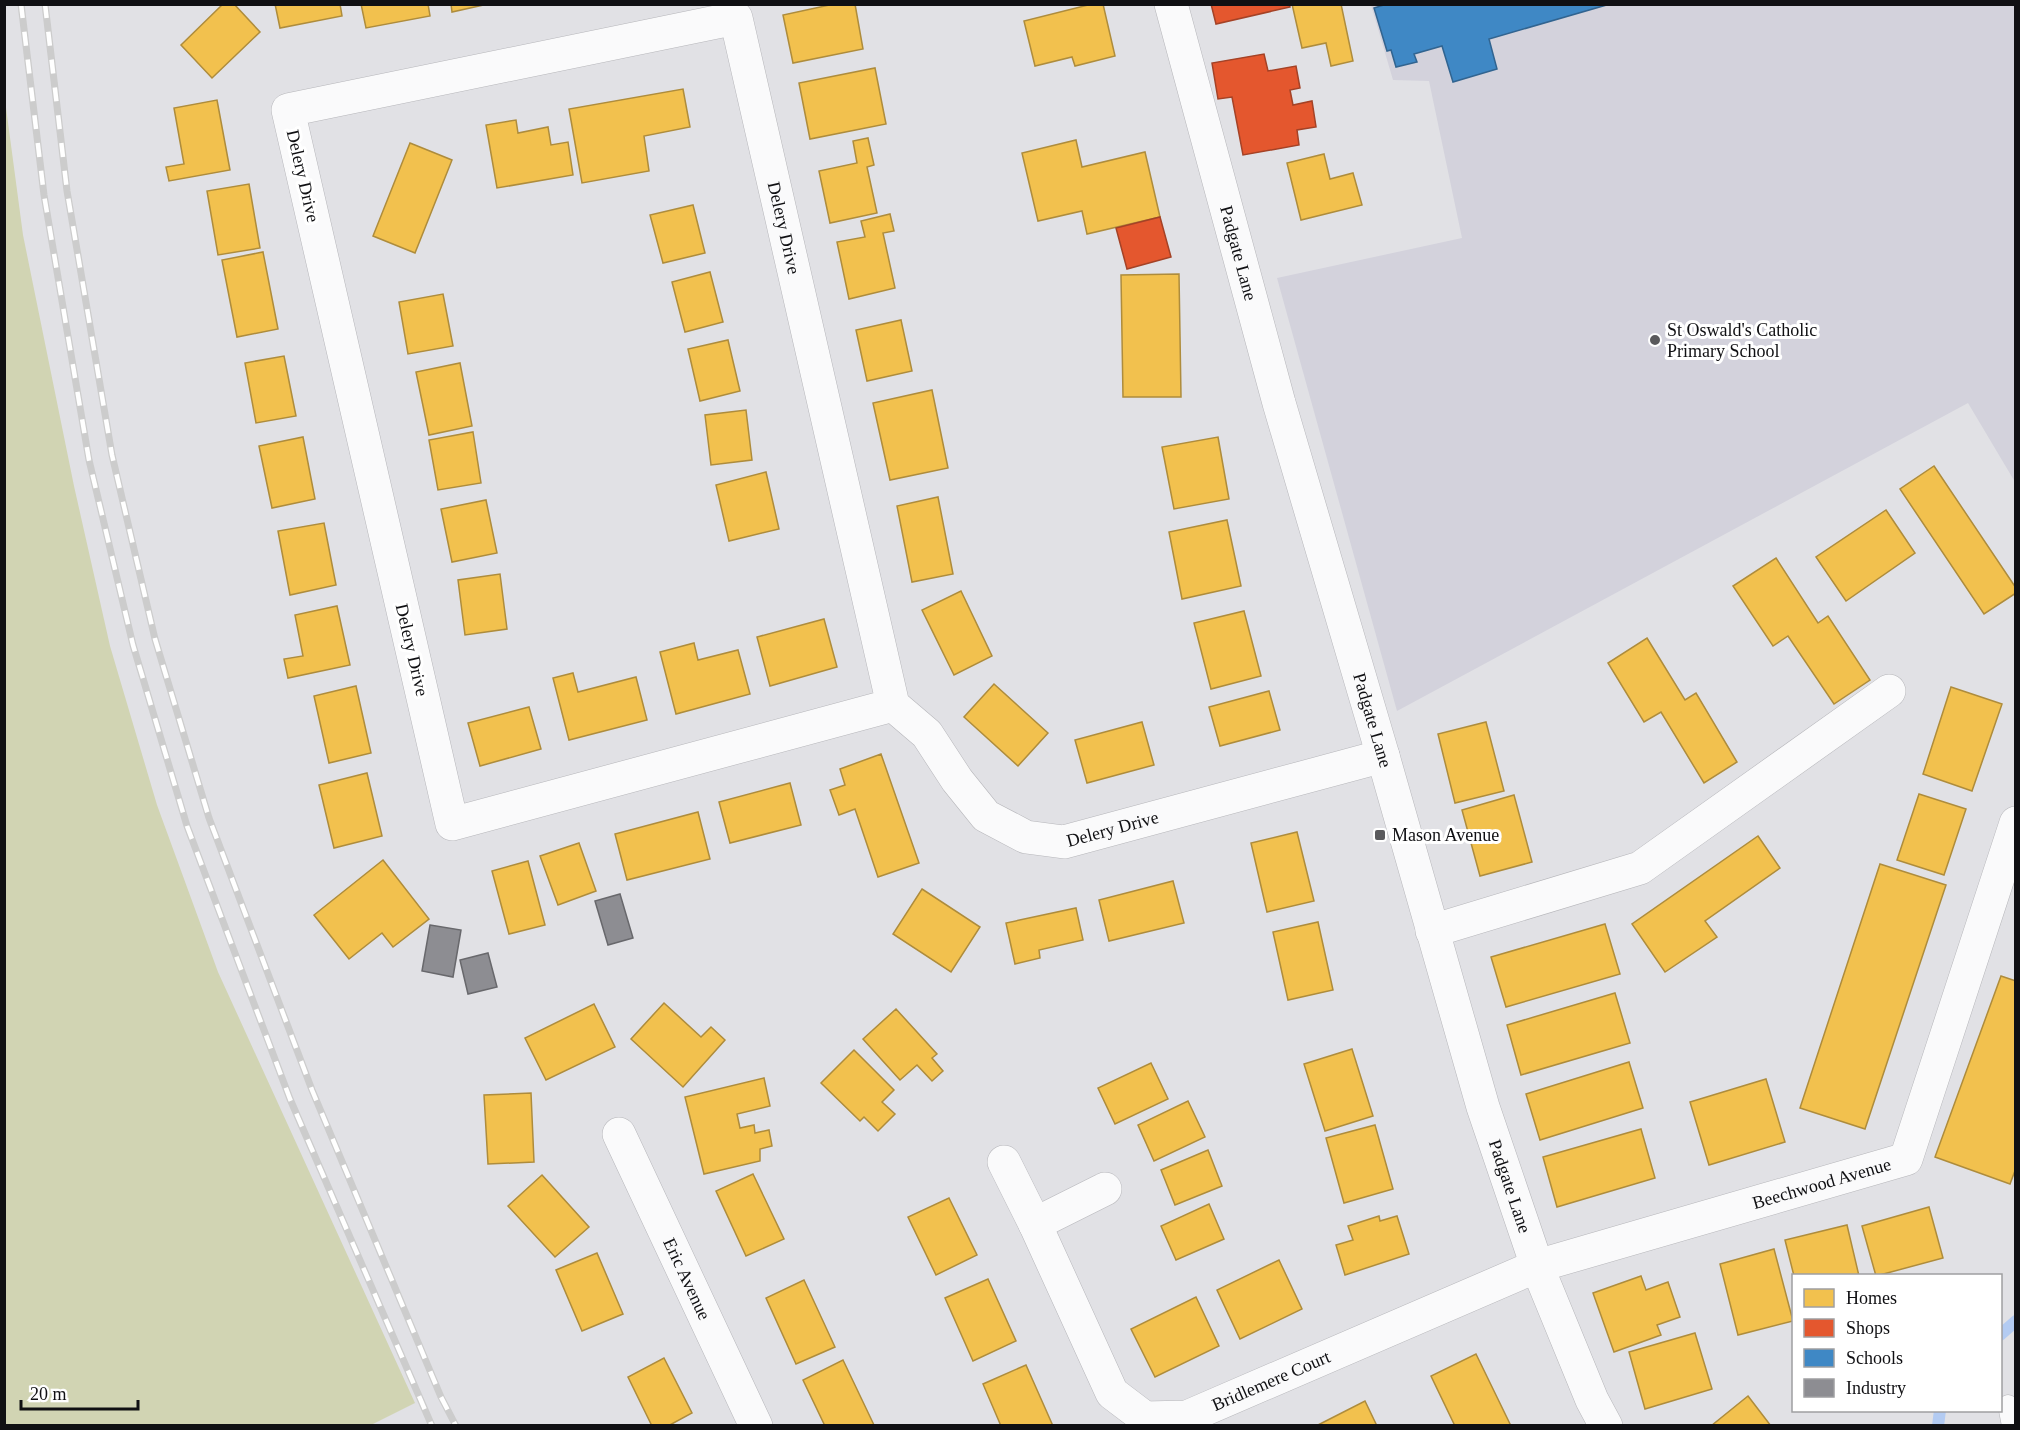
<svg xmlns="http://www.w3.org/2000/svg" width="2020" height="1430" font-family="'Times New Roman',serif">
	<style>
		.built { fill: #d3d2dc }
		.green { fill: #d1d4b3 }
		.homes { fill: #f2c14e; stroke: #ae8c3c; stroke-width: 1.5 }
		.shops { fill: #e4572e; stroke: #a44226; stroke-width: 1.5 }
		.schools { fill: #3f88c5; stroke: #316490; stroke-width: 1.5 }
		.industry { fill: #8d8d92; stroke: #68686c; stroke-width: 1.5 }
		.lines { fill: none; stroke-linecap: round; stroke-linejoin: round }
		.stream { stroke: #b3cbf2; stroke-width: 12 }
		.service-casing { stroke: #b6b6ba; stroke-width: 21 }
		.minor-casing { stroke: #b6b6ba; stroke-width: 34 }
		.tertiary-casing { stroke: #b6b6ba; stroke-width: 34 }
		.service { stroke: #fafafb; stroke-width: 20 }
		.minor { stroke: #fafafb; stroke-width: 33 }
		.tertiary { stroke: #fafafb; stroke-width: 33 }
		.rail-casing { stroke: #ccc; stroke-width: 7 }
		.rail { stroke: #fff; stroke-width: 4.5; stroke-dasharray: 14; stroke-linecap: butt }
		.poi-dot { fill: #59595c; stroke: #fff; stroke-width: 2 }
		.labels { text-anchor: middle; dominant-baseline: central; stroke-width: 6; stroke-linejoin: round; paint-order: stroke }
		.street-label { font-size: 18px; fill: #101013; stroke: #fff }
		.poi-label { font-size: 18px; fill: #101013; stroke: #fff; text-anchor: start }
	</style>
	<rect width="100%" height="100%" fill="#e1e1e5"/>
	<polygon class="built" points="1371,5 2015,5 2015,482 1968,403 1397,711 1277,278 1462,238 1429,81 1393,80"/>
	<polygon class="green" points="5,100 23,235 74,486 110,646 157,805 218,972 415,1403 371,1425 5,1425"/>
	<g class="homes">
		<polygon points="223,4 234,4 260,32 212,78 181,45"/>
		<polygon points="275,4 340,4 342,16 280,28"/>
		<polygon points="361,4 428,4 430,16 366,28"/>
		<polygon points="451,4 488,4 452,12"/>
		<polygon points="834,4 855,4 863,49 793,63 783,15"/>
		<polygon points="1092,4 1103,4 1115,56 1075,66 1072,57 1035,66 1024,21"/>
		<polygon points="1292,4 1341,4 1353,61 1331,66 1326,43 1302,48"/>
		<polygon points="875,68 886,124 810,139 799,83"/>
		<polygon points="683,89 690,127 644,136 649,171 582,183 569,109"/>
		<polygon points="217,100 230,170 169,181 166,167 184,164 174,108"/>
		<polygon points="516,120 518,133 548,127 551,145 568,142 573,175 497,188 486,125"/>
		<polygon points="868,138 874,165 867,167 877,213 830,223 819,171 857,163 853,141"/>
		<polygon points="1076,140 1082,167 1145,152 1160,217 1087,234 1082,211 1038,221 1022,153"/>
		<polygon points="410,143 452,160 415,253 373,236"/>
		<polygon points="1324,154 1330,179 1353,173 1362,205 1301,220 1287,163"/>
		<polygon points="249,184 260,248 218,255 207,191"/>
		<polygon points="693,205 705,253 663,263 650,215"/>
		<polygon points="890,214 894,231 883,233 895,288 849,299 837,242 865,237 861,221"/>
		<polygon points="263,252 278,329 237,337 222,260"/>
		<polygon points="710,272 723,322 685,332 672,282"/>
		<polygon points="1179,274 1181,397 1123,397 1121,275"/>
		<polygon points="443,294 453,346 408,354 399,302"/>
		<polygon points="901,320 912,371 867,381 856,330"/>
		<polygon points="728,340 740,391 700,401 688,349"/>
		<polygon points="284,356 296,416 256,423 245,363"/>
		<polygon points="460,363 472,426 429,435 416,372"/>
		<polygon points="932,390 948,468 890,480 873,403"/>
		<polygon points="746,410 752,460 711,465 705,415"/>
		<polygon points="473,432 481,483 438,490 429,440"/>
		<polygon points="303,437 315,499 272,508 259,446"/>
		<polygon points="1218,437 1229,499 1174,509 1162,447"/>
		<polygon points="1934,466 2016,588 2016,593 1984,614 1900,489"/>
		<polygon points="766,472 779,529 729,541 716,485"/>
		<polygon points="938,497 953,574 912,582 897,506"/>
		<polygon points="486,500 497,553 452,562 441,509"/>
		<polygon points="1886,510 1915,553 1846,601 1816,557"/>
		<polygon points="1227,520 1241,586 1182,599 1169,532"/>
		<polygon points="324,523 336,585 290,595 278,531"/>
		<polygon points="1776,558 1818,623 1828,616 1870,680 1834,704 1788,636 1773,646 1733,586"/>
		<polygon points="500,574 507,629 465,635 458,580"/>
		<polygon points="961,591 992,656 954,675 922,610"/>
		<polygon points="337,606 350,665 288,678 284,659 303,656 295,615"/>
		<polygon points="1244,611 1261,676 1211,689 1194,623"/>
		<polygon points="824,619 837,667 770,686 757,637"/>
		<polygon points="1647,638 1685,700 1696,693 1737,762 1704,783 1661,712 1644,722 1608,663"/>
		<polygon points="694,643 698,660 738,650 750,694 676,714 660,652"/>
		<polygon points="573,673 578,692 636,677 647,720 569,740 553,678"/>
		<polygon points="994,684 1048,733 1018,766 964,717"/>
		<polygon points="356,686 371,753 329,763 314,696"/>
		<polygon points="1951,687 2002,704 1972,791 1923,774"/>
		<polygon points="1269,691 1280,730 1220,746 1209,707"/>
		<polygon points="529,707 541,749 480,766 468,723"/>
		<polygon points="1142,722 1154,765 1087,783 1075,740"/>
		<polygon points="1486,722 1504,791 1455,803 1438,734"/>
		<polygon points="881,754 919,863 878,877 855,809 839,815 830,790 845,785 840,769"/>
		<polygon points="367,773 382,836 334,848 319,785"/>
		<polygon points="790,783 801,825 730,843 719,802"/>
		<polygon points="1919,794 1966,809 1944,875 1897,860"/>
		<polygon points="1514,795 1532,862 1480,876 1462,810"/>
		<polygon points="698,812 710,859 627,880 615,834"/>
		<polygon points="1297,832 1314,901 1267,912 1251,843"/>
		<polygon points="1758,836 1780,868 1705,921 1717,937 1665,972 1632,924"/>
		<polygon points="579,843 596,891 558,905 540,856"/>
		<polygon points="383,860 429,919 393,947 382,933 349,959 314,915"/>
		<polygon points="528,861 545,925 509,934 492,871"/>
		<polygon points="1880,864 1946,885 1865,1129 1800,1108"/>
		<polygon points="1173,881 1184,923 1109,941 1099,900"/>
		<polygon points="922,889 980,927 951,972 893,934"/>
		<polygon points="1076,908 1083,940 1039,950 1040,958 1015,964 1006,923"/>
		<polygon points="1318,922 1333,990 1288,1000 1273,932"/>
		<polygon points="1605,924 1620,974 1506,1007 1491,957"/>
		<polygon points="2001,976 2016,981 2016,1168 2010,1184 1935,1157"/>
		<polygon points="1615,993 1630,1043 1521,1075 1507,1025"/>
		<polygon points="664,1003 701,1037 711,1027 725,1040 683,1087 631,1039"/>
		<polygon points="594,1004 615,1047 546,1080 525,1038"/>
		<polygon points="896,1009 937,1054 932,1058 943,1071 932,1081 917,1065 900,1080 863,1039"/>
		<polygon points="1352,1049 1373,1116 1325,1131 1304,1064"/>
		<polygon points="854,1050 894,1090 882,1102 895,1114 878,1131 864,1117 860,1121 821,1083"/>
		<polygon points="1629,1062 1643,1108 1540,1140 1526,1094"/>
		<polygon points="1151,1063 1168,1099 1115,1124 1098,1088"/>
		<polygon points="764,1078 770,1106 737,1114 740,1128 754,1125 755,1133 769,1130 772,1146 760,1149 760,1161 704,1174 685,1097"/>
		<polygon points="1766,1079 1785,1142 1709,1165 1690,1102"/>
		<polygon points="531,1093 534,1162 488,1164 484,1095"/>
		<polygon points="1188,1101 1205,1137 1154,1161 1138,1125"/>
		<polygon points="1375,1125 1393,1189 1344,1203 1326,1138"/>
		<polygon points="1641,1129 1655,1178 1557,1207 1543,1157"/>
		<polygon points="1208,1150 1222,1186 1175,1205 1161,1170"/>
		<polygon points="753,1174 784,1239 746,1256 716,1191"/>
		<polygon points="542,1175 589,1227 555,1257 508,1206"/>
		<polygon points="949,1198 977,1255 936,1275 908,1217"/>
		<polygon points="1209,1204 1224,1239 1176,1260 1161,1226"/>
		<polygon points="1929,1207 1943,1258 1876,1276 1862,1226"/>
		<polygon points="1379,1216 1380,1221 1397,1216 1409,1254 1345,1275 1336,1245 1353,1240 1348,1226"/>
		<polygon points="1847,1225 1859,1276 1794,1276 1785,1240"/>
		<polygon points="1774,1249 1793,1321 1738,1335 1720,1264"/>
		<polygon points="597,1253 623,1314 582,1331 556,1270"/>
		<polygon points="1279,1260 1302,1309 1240,1339 1217,1290"/>
		<polygon points="1641,1276 1646,1290 1668,1282 1680,1317 1657,1325 1661,1335 1614,1352 1593,1293"/>
		<polygon points="988,1279 1016,1341 973,1361 945,1298"/>
		<polygon points="804,1280 835,1347 796,1364 766,1298"/>
		<polygon points="1196,1297 1219,1346 1155,1377 1131,1329"/>
		<polygon points="1695,1333 1712,1389 1645,1409 1629,1352"/>
		<polygon points="1476,1354 1511,1426 1455,1426 1431,1376"/>
		<polygon points="664,1358 692,1413 668,1426 652,1426 628,1377"/>
		<polygon points="843,1360 874,1425 873,1426 825,1426 803,1380"/>
		<polygon points="1026,1365 1053,1426 1001,1426 983,1384"/>
		<polygon points="1748,1396 1771,1426 1711,1426"/>
		<polygon points="1365,1401 1377,1426 1316,1426"/>
	</g>
	<g class="shops">
		<polygon points="1211,4 1289,4 1290,7 1216,24"/>
		<polygon points="1264,54 1268,71 1296,66 1300,88 1290,90 1293,105 1312,101 1316,127 1297,130 1299,145 1243,155 1232,97 1218,99 1212,63"/>
		<polygon points="1160,217 1171,257 1127,269 1116,228"/>
	</g>
	<polygon class="schools" points="1387,4 1610,4 1489,39 1497,69 1453,82 1442,46 1414,54 1417,62 1396,67 1391,50 1387,51 1374,8"/>
	<g class="industry">
		<polygon points="620,894 633,938 608,945 595,901"/>
		<polygon points="430,925 461,930 453,977 422,971"/>
		<polygon points="488,953 497,987 468,994 460,960"/>
	</g>
	<g class="lines">
		<g class="stream">
			<polyline points="2000,1335 2016,1321"/>
			<polyline points="1938,1426 1940,1410"/>
		</g>
		<g class="service-casing">
			<polyline id="service" points="2008,1405 2012,1426"/>
		</g>
		<g class="minor-casing">
			<g id="minor">
				<path id="s1" d="M893 705 452 824 288 110 736 18 893 705 927 734 957 780 986 816 1026 837 1064 842 1383 756"/>
				<polyline points="1432,931 1640,868 1889,691"/>
				<path id="s2" d="M619 1134 756 1426"/>
				<path id="s3" d="M1004 1162 1035 1224 1112 1393 1145 1418 1187 1417 1537 1266 1906 1159 2016 823"/>
				<polyline points="1035,1224 1105,1189"/>
			</g>
		</g>
		<g class="tertiary-casing">
			<g id="tertiary">
				<path id="s4" d="M1171 4 1279 403 1383 756 1483 1107 1537 1266 1592 1400 1606 1426"/>
			</g>
		</g>
		<use href="#service" class="service"/>
		<use href="#minor" class="minor"/>
		<use href="#tertiary" class="tertiary"/>
		<g class="rail-casing">
			<g id="rail">
				<polyline points="21,4 44,195 89,460 133,645 187,826 290,1099 432,1426"/>
				<polyline points="45,4 67,191 112,455 155,639 209,818 312,1090 441,1397 456,1426"/>
			</g>
		</g>
		<use href="#rail" class="rail"/>
	</g>
	<g class="poi-dot">
		<circle cx="1655" cy="340" r="6"/>
		<rect x="1374" y="829" width="12" height="12" rx="3"/>
	</g>
	<g class="labels">
		<g class="street-label">
			<text transform="translate(303 176) rotate(77)">Delery Drive</text>
			<text stroke="none"><textPath href="#s1" startOffset="1862">Delery Drive</textPath></text>
			<text stroke="none"><textPath href="#s4" startOffset="258">Padgate Lane</textPath></text>
			<text transform="translate(412 650) rotate(77)">Delery Drive</text>
			<text stroke="none"><textPath href="#s4" startOffset="744">Padgate Lane</textPath></text>
			<text stroke="none"><textPath href="#s1" startOffset="2631">Delery Drive</textPath></text>
			<text stroke="none"><textPath href="#s3" startOffset="1016">Beechwood Avenue</textPath></text>
			<text stroke="none"><textPath href="#s4" startOffset="1230">Padgate Lane</textPath></text>
			<text stroke="none"><textPath href="#s2" startOffset="160">Eric Avenue</textPath></text>
			<text stroke="none"><textPath href="#s3" startOffset="430">Bridlemere Court</textPath></text>
		</g>
		<g class="poi-label">
			<text x="1667" y="330">St Oswald's Catholic<tspan x="1667" dy="21">Primary School</tspan></text>
			<text x="1392" y="835">Mason Avenue</text>
		</g>
	</g>
	<rect width="2020" height="1430" fill="none" stroke="#101013" stroke-width="12"/>
	<rect x="1792" y="1274" width="210" height="138" fill="#ffffff" stroke="#9f9fa1" stroke-width="1.5"/>
	<rect x="1804" y="1289" width="30" height="18" fill="#f2c14e" stroke="#9f9fa1" stroke-width="1.5"/>
	<text x="1846" y="1304" font-size="18" fill="#101013">Homes</text>
	<rect x="1804" y="1319" width="30" height="18" fill="#e4572e" stroke="#9f9fa1" stroke-width="1.5"/>
	<text x="1846" y="1334" font-size="18" fill="#101013">Shops</text>
	<rect x="1804" y="1349" width="30" height="18" fill="#3f88c5" stroke="#9f9fa1" stroke-width="1.5"/>
	<text x="1846" y="1364" font-size="18" fill="#101013">Schools</text>
	<rect x="1804" y="1379" width="30" height="18" fill="#8d8d92" stroke="#9f9fa1" stroke-width="1.5"/>
	<text x="1846" y="1394" font-size="18" fill="#101013">Industry</text>
	<path d="M21 1400v9h117v-9" fill="none" stroke="#101013" stroke-width="3"/>
	<text x="30" y="1400" font-size="18" fill="#101013" stroke="#ffffff" stroke-width="4.5" paint-order="stroke">20 m</text>
</svg>
